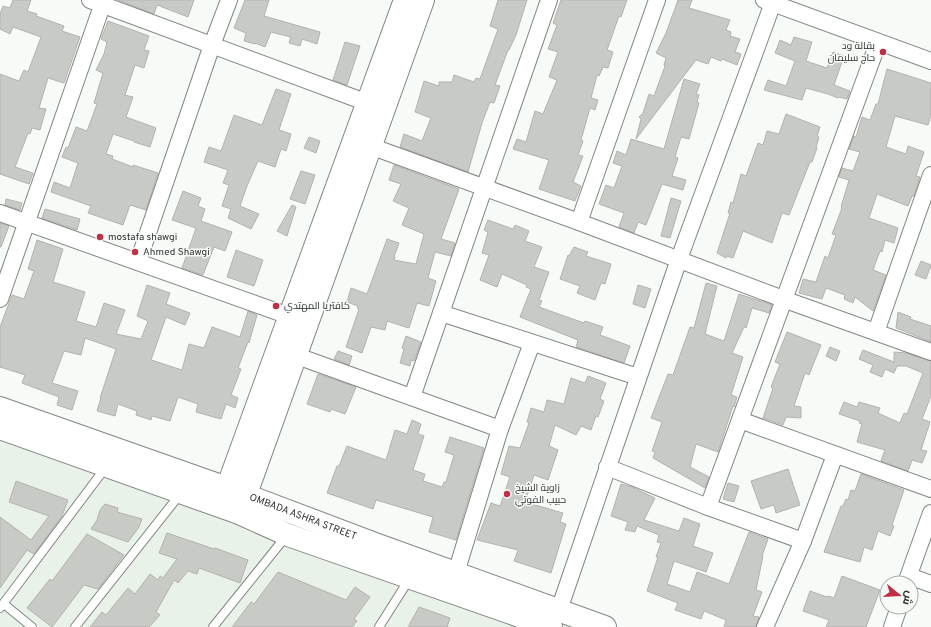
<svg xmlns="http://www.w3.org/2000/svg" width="931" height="627" font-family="Overpass,Cairo,sans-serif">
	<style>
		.built { fill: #e8f2e9 }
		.building { fill: #c8cac6; stroke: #b2b3af }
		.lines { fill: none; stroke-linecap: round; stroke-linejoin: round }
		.service-casing { stroke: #828683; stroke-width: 10 }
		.minor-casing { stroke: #828683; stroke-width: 18 }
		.secondary-casing { stroke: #828683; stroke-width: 24 }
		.service { stroke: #fff; stroke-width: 8 }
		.minor { stroke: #fff; stroke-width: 16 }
		.secondary { stroke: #fff; stroke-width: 22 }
		.poi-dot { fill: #c02f45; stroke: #f7fbf8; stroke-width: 1.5 }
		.labels { text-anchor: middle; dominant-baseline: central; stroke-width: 3; stroke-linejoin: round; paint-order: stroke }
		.poi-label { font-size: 10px; fill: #313231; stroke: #f7fbf8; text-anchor: start }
		.street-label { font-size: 10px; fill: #313231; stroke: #f7fbf8 }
	</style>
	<rect width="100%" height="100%" fill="#f7fbf8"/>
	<polygon class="built" points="0,409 612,627 0,627"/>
	<g class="building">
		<polygon points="13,0 31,0 27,11 37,14 36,16 64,26 62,31 80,37 64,83 48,78 39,108 46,109 40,130 32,128 30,134 28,133 15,167 33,173 29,184 0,174 0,74 19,81 24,70 28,72 41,37 13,27 10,34 0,29 0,14 3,6 10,8"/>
		<polygon points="118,0 194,0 188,17 157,5 154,14"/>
		<polygon points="245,0 269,0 264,16 320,32 317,44 302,39 300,46 289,43 291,37 271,32 265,47 255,43 255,44 244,41 246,33 234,28"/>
		<polygon points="498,0 527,0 516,35 509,50 508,50 495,85 500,86 494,103 490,102 482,123 468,172 400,147 404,134 422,141 431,118 415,112 424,81 439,86 439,82 452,82 454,75 474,82 476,78 480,79 498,29 490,26"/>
		<polygon points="561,0 627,0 621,17 619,16 607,50 613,52 608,68 603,67 599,76 597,75 591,98 598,100 595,110 590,108 581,140 583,141 578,155 583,156 573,182 581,186 575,201 539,189 549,160 513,149 517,139 526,142 535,111 543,114 557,80 549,77 558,52 548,49 557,25 553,23"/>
		<polygon points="678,0 692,0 689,8 730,20 726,30 731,32 730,36 740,39 735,52 741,54 737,65 722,59 721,61 711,57 708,64 696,60 636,139 641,119 639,117 643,113 649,94 654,96 665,66 664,65 666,58 656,53 666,33"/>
		<polygon points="108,21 149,36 144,50 149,51 144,68 135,65 125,95 133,97 126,117 156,128 150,147 134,142 134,141 113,134 106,154 113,156 112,159 133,167 133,165 158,173 146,210 130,205 123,225 88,213 91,206 51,192 54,182 70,188 78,163 62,157 66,147 68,148 76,127 87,131 97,104 94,103 103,73 96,70 104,54 107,42 101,39"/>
		<polygon points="794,37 812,42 806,61 827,68 833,52 844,56 834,85 850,91 847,99 839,97 838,98 828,94 806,88 802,100 764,90 768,80 786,86 795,61 775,53 780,40 791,45"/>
		<polygon points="345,42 360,46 347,85 333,80"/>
		<polygon points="887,69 931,83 931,115 928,125 895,116 886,147 906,154 908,146 924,152 916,176 920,177 914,196 912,196 908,206 877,194 869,218 898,228 894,243 885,240 882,252 880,251 873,270 886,275 873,311 855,297 853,303 844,299 845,295 826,288 822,299 799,293 803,279 816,282 825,256 828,258 836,235 832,234 842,208 841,207 849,180 839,177 842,168 853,171 860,152 849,149 854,136 856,137 862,117 870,120 876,104 878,104"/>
		<polygon points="684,79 700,84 696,94 699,95 697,102 699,103 689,139 681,137 675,157 678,158 672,176 686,180 683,190 662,184 646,225 638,222 634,233 619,227 624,213 599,204 606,185 614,188 622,166 613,163 617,151 626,155 631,139 664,149"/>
		<polygon points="276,89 291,94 279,130 291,134 286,151 281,149 275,167 258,161 247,186 240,206 259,214 251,229 228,218 231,209 222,206 229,185 223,183 228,170 204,162 209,147 221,151 234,115 262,125"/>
		<polygon points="786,114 820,127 817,136 819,137 816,147 817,148 812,162 810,162 789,215 782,213 772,243 743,231 733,258 727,256 726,258 717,253 730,213 728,213 731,202 733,203 741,174 746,176 758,143 763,145 767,131 779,134"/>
		<polygon points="309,137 320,141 316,153 304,148"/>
		<polygon points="394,165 459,189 441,239 455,243 451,256 435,252 428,278 436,281 429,306 417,303 409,328 387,321 385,330 371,327 362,353 346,347 359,309 357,308 358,306 347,302 351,288 367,294 387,239 399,243 394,257 395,257 394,260 416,264 424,234 402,225 409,208 393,201 401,184 389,180"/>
		<polygon points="301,171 315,175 305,204 290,199"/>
		<polygon points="183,191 201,198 198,206 205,209 201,221 232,232 225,251 214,247 203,275 182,268 196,228 172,220"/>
		<polygon points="671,198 681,201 670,238 661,236"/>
		<polygon points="6,199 22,203 20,210 5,205"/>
		<polygon points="292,205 296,207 287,236 277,231"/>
		<polygon points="45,209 80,219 77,230 42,218"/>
		<polygon points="488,220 513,229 515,225 529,231 525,241 542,247 534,267 549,272 539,300 542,301 539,307 584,323 585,321 603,327 600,335 630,346 624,363 576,347 578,340 520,317 531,289 526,287 527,285 502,274 497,287 480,280 489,255 482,253 488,232 484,230"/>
		<polygon points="0,223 9,226 1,247 0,247"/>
		<polygon points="37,240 63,249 53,282 85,292 76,321 96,327 104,303 125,310 116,334 141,339 148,321 137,316 147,285 170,293 166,304 190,313 185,325 166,317 151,360 182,370 189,344 204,348 212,327 240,337 248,311 257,315 249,343 248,342 238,368 241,369 231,395 238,398 235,408 226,404 221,419 196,412 198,404 178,397 170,421 152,416 151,420 136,415 137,411 118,404 115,416 97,411 101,398 100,398 116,349 85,338 81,355 64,351 52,383 78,391 72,410 57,405 59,397 22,383 25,375 0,367 0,327 12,295 24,299 34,271 28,269"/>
		<polygon points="574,247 588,252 586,256 611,264 605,284 601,283 595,300 577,293 580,286 560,279 568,255 569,256"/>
		<polygon points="236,250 263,260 254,286 227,277"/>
		<polygon points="921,261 931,265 926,279 915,275"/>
		<polygon points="706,283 717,286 705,334 724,341 739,294 772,305 769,313 752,308 746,328 744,327 732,353 743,357 731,395 737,397 734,407 733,406 718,452 696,444 690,467 709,477 705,488 653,458 655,452 652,451 662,422 651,418 668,374 673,375 690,327 694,328"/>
		<polygon points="638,285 651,289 645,308 633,304"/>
		<polygon points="898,312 911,317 910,319 931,326 931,342 896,328"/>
		<polygon points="787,332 821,345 809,375 805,373 794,406 801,407 801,418 786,417 783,425 763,418 773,388 771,387 780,364 775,362"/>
		<polygon points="406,336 421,342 414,361 411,360 410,366 400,363 404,349 402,348"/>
		<polygon points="830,347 840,351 836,361 826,356"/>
		<polygon points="863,350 894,362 894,352 906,353 931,361 931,396 922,419 930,422 921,450 927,451 922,463 912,460 908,471 881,461 885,450 857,442 862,424 859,423 860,421 839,414 844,402 857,407 859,402 880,408 878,413 900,423 904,413 907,414 923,373 906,366 897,366 894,373 885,369 882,377 870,372 873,365 859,359"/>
		<polygon points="338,351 352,356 349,365 334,359"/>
		<polygon points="318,374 356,387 345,414 331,409 330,412 307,404"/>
		<polygon points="588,376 606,383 600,399 604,401 598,417 596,416 591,430 581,426 576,435 555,425 549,446 558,450 548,480 534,475 525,502 563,513 560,522 566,524 551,573 514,561 518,550 477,540 491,503 500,506 510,477 501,474 509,446 520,448 529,423 527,422 531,408 544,412 547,400 564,404 571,378 585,383"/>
		<polygon points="412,420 421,424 418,434 424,436 413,470 425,474 423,481 442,487 444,482 446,482 454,455 445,452 450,437 484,448 456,540 429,532 433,517 376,500 373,509 327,493 337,466 339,466 347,446 386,460 395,430 407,434"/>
		<polygon points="788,469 800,505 776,513 774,505 761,509 751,481"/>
		<polygon points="861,474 904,490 892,525 894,526 890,536 878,531 872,550 864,547 860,562 824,552 841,506 843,506 846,499 848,500 851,490 855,491"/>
		<polygon points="16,481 68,500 62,516 34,554 27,550 0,588 0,517 31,540 49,516 9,502"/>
		<polygon points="728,483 739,486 734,502 723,499"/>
		<polygon points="621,484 632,487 655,498 644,520 679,531 684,518 700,524 693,546 713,553 706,572 674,561 667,584 690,592 697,572 729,584 749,532 768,539 762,556 763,556 756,590 762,592 753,616 759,617 756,627 724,627 726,620 704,611 701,619 675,610 678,603 647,591 658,557 656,557 661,543 657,542 659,535 637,526 635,532 625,530 628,522 611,516"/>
		<polygon points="105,504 118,508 117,512 142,519 139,527 128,542 91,529 97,520 100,510"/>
		<polygon points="167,533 214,549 215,548 248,560 240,583 199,568 197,574 188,571 178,583 174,580 156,612 160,615 149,627 90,627 102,612 106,615 128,588 135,594 150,574 158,580 160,576 163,578 177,559 159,553"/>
		<polygon points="87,534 124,555 98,589 84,585 52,627 27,608 50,579 52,581"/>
		<polygon points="278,572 346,600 355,587 370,597 354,619 357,621 352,627 232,627 251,602 254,604"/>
		<polygon points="842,576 880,590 866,627 826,627 829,620 803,611 810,591 827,597 828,596 834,598"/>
		<polygon points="419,607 450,618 447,627 408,627"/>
	</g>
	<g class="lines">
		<g class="service-casing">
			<g id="service">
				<polyline points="4,604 32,627"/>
				<polyline points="0,608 106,467"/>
				<polyline points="75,627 181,493"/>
				<polyline points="213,627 287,535"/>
				<polyline points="379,627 410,578"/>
			</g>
		</g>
		<g class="minor-casing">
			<g id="minor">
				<polyline points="90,0 368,103"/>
				<polyline points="764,0 931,61"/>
				<polyline points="370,146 579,222 783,299 931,352"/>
				<polyline points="0,213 289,316"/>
				<polyline points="579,222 657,0"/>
				<polyline points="138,262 212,45 229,0"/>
				<polyline points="0,299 104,0"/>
				<polyline points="441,313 638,377"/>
				<polyline points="876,332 931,175"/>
				<polyline points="297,356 500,429"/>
				<polyline points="412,397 549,0"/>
				<polyline points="740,420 931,489"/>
				<polyline points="607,467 708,507 803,541"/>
				<polyline points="708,507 878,43"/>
				<polyline points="456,573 500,429 532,343"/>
				<polyline points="909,576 931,584"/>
				<polyline points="906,583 931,513"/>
				<polyline points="559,610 679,259 774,0"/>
				<polyline points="765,627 803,541 835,455"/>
				<polyline points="892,627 899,607"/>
			</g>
		</g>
		<g class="secondary-casing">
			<g id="secondary">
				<path id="s1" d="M0 408 227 488 375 544 605 627"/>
				<polyline points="0,428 239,513 288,535 551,627"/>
				<polyline points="222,502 405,0"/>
				<polyline points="241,508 423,0"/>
			</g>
		</g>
		<use href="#service" class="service"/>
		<use href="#minor" class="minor"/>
		<use href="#secondary" class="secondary"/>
	</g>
	<g class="poi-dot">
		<circle cx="883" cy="52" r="4"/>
		<circle cx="100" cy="237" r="4"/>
		<circle cx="135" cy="252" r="4"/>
		<circle cx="276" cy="306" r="4"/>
		<circle cx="507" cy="494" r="4"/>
	</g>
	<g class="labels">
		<g class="poi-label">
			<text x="875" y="46" text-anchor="end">بقالة ود<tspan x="875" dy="12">حاج سليمان</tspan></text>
			<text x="108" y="237">mostafa shawgi</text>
			<text x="143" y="252">Ahmed Shawgi</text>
			<text x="284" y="306">كافتريا المهتدي</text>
			<text x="515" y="488">زاوية الشيخ<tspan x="515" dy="12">حبيب الفوتي</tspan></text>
		</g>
		<g class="street-label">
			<text stroke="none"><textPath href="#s1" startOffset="322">OMBADA ASHRA STREET</textPath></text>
		</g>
	</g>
	<g transform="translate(899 595) rotate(108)"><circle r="19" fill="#f7fbf8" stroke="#a8aba8"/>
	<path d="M0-3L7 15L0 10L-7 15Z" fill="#c02f45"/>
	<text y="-6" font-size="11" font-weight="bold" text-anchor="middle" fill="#313231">ش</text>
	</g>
</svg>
